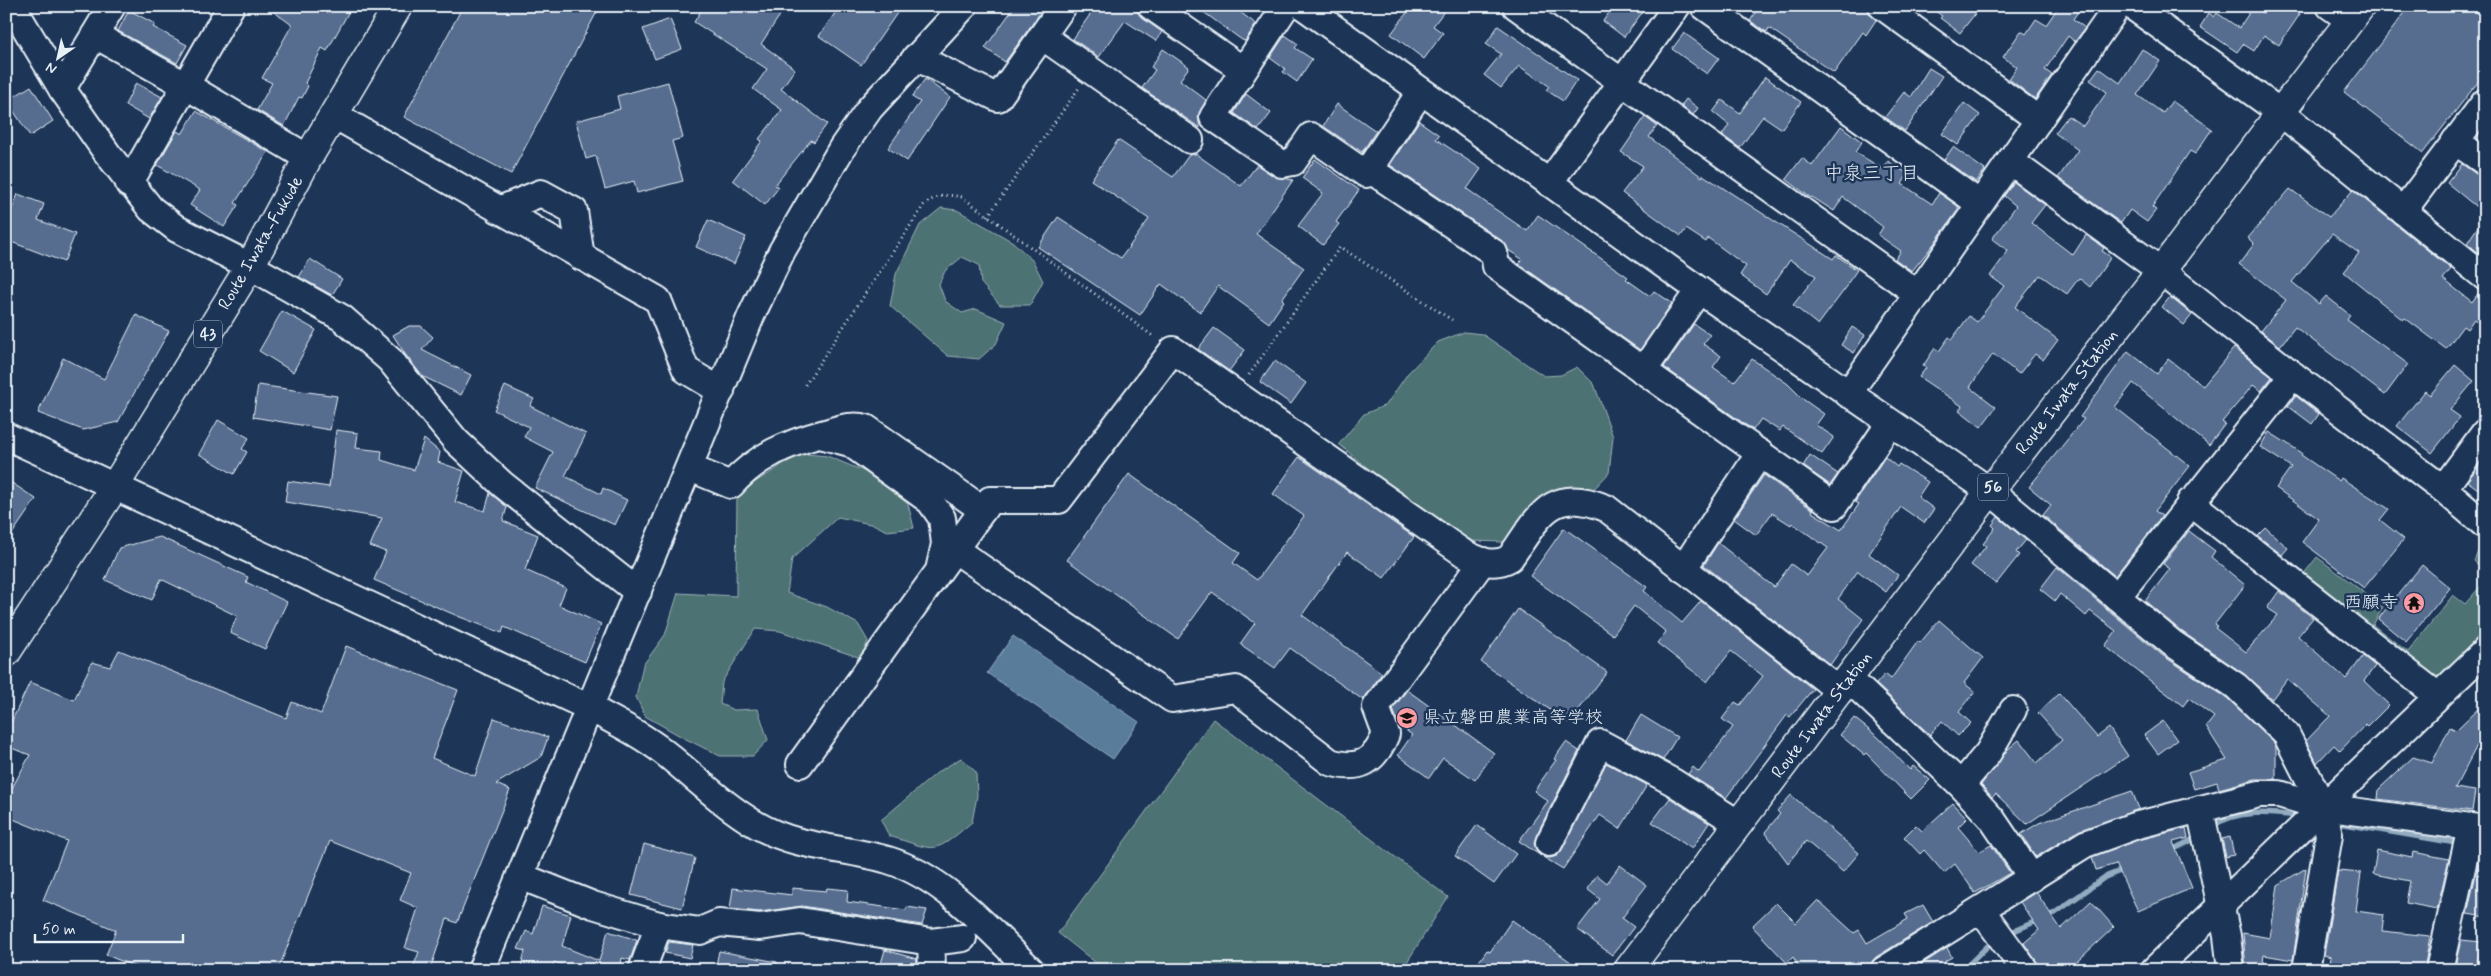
<svg xmlns="http://www.w3.org/2000/svg" width="2491" height="976" font-family="Mynerve,'Klee One',sans-serif">
	<style>
		.green { fill: #4e7273; stroke: #9bb2b6 }
		.water { fill: #587c9a; stroke: #92abc0 }
		.lines { fill: none; stroke-linecap: round; stroke-linejoin: round }
		.stream { stroke: #92abc0; stroke-width: 5.5 }
		.building { fill: #576d90; stroke: #e8f1f8 }
		.minor-casing { stroke: #e8f1f8; stroke-width: 30 }
		.major-casing { stroke: #e8f1f8; stroke-width: 31 }
		.path { stroke: #e8f1f8; stroke-width: 3; stroke-dasharray: 1 4; stroke-linecap: butt }
		.minor { stroke: #1d3557; stroke-width: 26 }
		.major { stroke: #1d3557; stroke-width: 28 }
		.labels { text-anchor: middle; dominant-baseline: central; stroke-width: 5; stroke-linejoin: round; paint-order: stroke }
		.shield { fill: #1d3557; stroke: #abb9c8; stroke-width: 1 }
		.shield-label { font-size: 16px; font-weight: bold; fill: #e8f1f8 }
		.street-label { font-size: 18px; fill: #e8f1f8; stroke: #1d3557 }
		.poi-label { font-size: 18px; fill: #e8f1f8; stroke: #1d3557; text-anchor: end }
		.neighbourhood-label { font-size: 19px; fill: #e8f1f8; stroke: #1d3557 }
	</style>
	<rect width="100%" height="100%" fill="#1d3557"/>
	<filter id="ink" filterUnits="userSpaceOnUse"><feTurbulence type="fractalNoise" baseFrequency=".02" numOctaves="2"/><feDisplacementMap in="SourceGraphic" scale="10" xChannelSelector="R" yChannelSelector="G"/><feConvolveMatrix kernelMatrix="1 2 1 2 8 2 1 2 1" color-interpolation-filters="sRGB"/></filter>
	<g filter="url(#ink)">
		<g class="green">
			<polygon points="941,208 957,210 1013,242 1033,261 1043,281 1030,305 1000,305 981,283 979,265 962,257 945,271 939,284 945,301 962,313 976,309 1006,322 996,344 979,359 948,356 890,306 896,274 920,225"/>
			<polygon points="1464,332 1482,334 1544,376 1561,375 1577,367 1594,384 1613,437 1609,473 1591,492 1526,536 1503,542 1473,541 1435,521 1378,478 1339,444 1364,414 1386,405 1408,373 1438,342"/>
			<polygon points="796,453 827,456 871,474 908,504 914,528 887,531 875,525 838,517 792,559 787,593 827,607 858,624 868,641 861,658 780,631 755,629 722,682 720,704 734,710 758,709 768,740 753,756 720,756 682,737 645,716 636,697 643,665 665,635 678,593 736,596 737,493 775,470"/>
			<polygon points="2485,535 2485,572 2474,561"/>
			<polygon points="2317,557 2383,607 2373,625 2408,652 2453,595 2465,604 2485,581 2485,629 2435,682 2299,580"/>
			<polygon points="1213,719 1448,897 1402,970 1105,970 1058,933"/>
			<path d="M961 758 976 772 977 796 972 822C932 856 938 851 889 836L881 820 938 772Z"/>
		</g>
		<polygon class="water" points="1013,636 1139,722 1113,759 987,673"/>
		<g class="lines">
			<g class="stream">
				<polyline points="2333,822 2462,844"/>
				<path d="M2211 827C2237 809 2272 812 2302 817"/>
				<polyline points="2473,845 2485,846"/>
				<polyline points="2170,851 2198,837"/>
				<polyline points="2007,934 2055,913 2105,877 2125,869"/>
				<polyline points="1963,970 1994,940"/>
			</g>
		</g>
		<g class="building">
			<polygon points="266,6 352,6 327,51 322,48 305,83 308,86 302,98 299,97 284,126 257,110 272,83 262,78 292,25"/>
			<polygon points="463,6 600,6 511,174 404,117"/>
			<polygon points="704,6 786,6 761,44 795,69 781,89 827,124 814,142 811,140 775,185 779,187 765,205 733,180 762,141 759,139 782,110 753,89 767,69 694,22"/>
			<polygon points="840,6 902,6 861,65 819,36"/>
			<polygon points="1015,6 1045,6 1005,62 985,48"/>
			<polygon points="1096,6 1136,6 1142,18 1162,32 1156,41 1125,21 1099,57 1073,39"/>
			<polygon points="1195,6 1232,6 1256,24 1245,41 1242,40"/>
			<polygon points="1412,6 1448,6 1433,26 1443,33 1424,59 1391,34"/>
			<polygon points="1614,6 1647,6 1624,37 1603,21"/>
			<polygon points="1760,6 1865,6 1876,20 1866,35 1863,32 1834,73 1769,28 1767,32 1750,21"/>
			<polygon points="1929,6 1981,6 1960,33 1940,18 1942,16"/>
			<polygon points="2059,6 2082,6 2073,19 2085,28 2075,42 2068,36 2045,70 2052,75 2035,99 2009,79 2017,67 2003,57 2021,31 2026,34 2036,19 2046,25"/>
			<polygon points="2268,6 2289,6 2300,14 2279,45 2264,35 2254,51 2243,44 2237,52 2200,27 2209,13 2214,17 2217,13 2239,28 2253,7 2263,13"/>
			<polygon points="2410,6 2485,6 2485,73 2423,153 2344,92"/>
			<polygon points="129,10 155,24 153,27 187,45 177,63 118,31"/>
			<polygon points="670,19 682,49 655,59 643,29"/>
			<polygon points="1498,26 1577,80 1563,101 1546,90 1549,86 1519,66 1501,88 1484,75 1501,54 1486,44"/>
			<polygon points="1684,33 1719,58 1707,74 1672,49"/>
			<polygon points="1285,35 1298,44 1295,48 1312,59 1297,82 1283,72 1285,69 1270,58"/>
			<polygon points="1163,49 1189,67 1180,80 1206,100 1198,116 1200,128 1142,88 1155,70 1151,67"/>
			<polygon points="2142,49 2160,61 2137,95 2163,113 2172,101 2212,129 2195,154 2190,151 2152,207 2156,210 2147,222 2130,210 2121,223 2058,178 2078,150 2055,133 2068,116 2083,126 2107,92 2090,80 2099,68 2120,83"/>
			<polygon points="1929,68 1942,76 1905,131 1885,117 1904,92 1911,97"/>
			<polygon points="1765,77 1801,102 1782,129 1763,116 1740,148 1722,135 1729,125 1713,112 1722,100 1740,113"/>
			<polygon points="925,79 950,97 907,161 888,148 920,102 912,97"/>
			<polygon points="668,82 683,138 672,141 683,181 637,193 634,181 605,189 596,156 586,159 576,121 620,109 617,96"/>
			<polygon points="136,83 162,97 149,119 125,105"/>
			<polygon points="31,86 53,121 30,136 7,101"/>
			<polygon points="1246,94 1271,113 1258,130 1234,113"/>
			<polygon points="1686,99 1698,108 1693,115 1681,106"/>
			<polygon points="1964,103 1980,115 1958,145 1942,134"/>
			<polygon points="1337,104 1376,131 1362,152 1323,126"/>
			<polygon points="196,111 268,152 235,203 238,205 224,227 190,205 200,190 157,165 177,131 182,134"/>
			<polygon points="1645,117 1657,126 1649,137 1702,177 1703,175 1833,259 1836,255 1857,270 1847,284 1848,285 1818,325 1793,305 1816,276 1790,260 1766,294 1740,275 1746,266 1708,238 1706,242 1686,229 1681,236 1622,193 1643,166 1621,152"/>
			<polygon points="1419,121 1439,135 1436,139 1481,169 1467,189 1492,207 1527,231 1538,215 1628,277 1626,279 1650,296 1654,291 1672,303 1640,350 1519,264 1522,259 1508,250 1502,241 1390,165"/>
			<polygon points="1841,126 1862,142 1855,152 1883,169 1888,161 1908,174 1902,184 1932,204 1939,193 1958,206 1958,210 1933,245 1912,271 1895,259 1901,251 1878,235 1883,227 1843,197 1834,211 1812,197 1811,198 1786,179 1802,158 1812,166"/>
			<polygon points="1118,140 1173,177 1189,155 1196,154 1241,186 1257,165 1274,176 1293,180 1256,234 1304,268 1282,299 1284,301 1269,323 1218,286 1200,312 1161,284 1140,315 1038,247 1058,217 1121,258 1149,219 1091,180"/>
			<polygon points="1953,147 1985,170 1976,182 1944,160"/>
			<polygon points="1315,159 1359,190 1336,222 1339,224 1323,245 1298,226 1323,193 1302,178"/>
			<polygon points="2462,164 2476,174 2485,177 2485,214 2447,183"/>
			<polygon points="2014,182 2045,205 2031,223 2073,255 2086,235 2104,248 2102,251 2111,257 2090,287 2079,278 2067,294 2040,275 2015,307 2058,340 2043,360 2035,354 2019,374 1993,354 1970,387 1996,407 1981,427 1959,410 1962,406 1919,377 1926,368 1923,366 1935,348 1939,351 1949,337 1952,339 1969,316 1977,322 2004,286 1990,276 2008,251 1992,239 2016,206 2004,196"/>
			<polygon points="2290,189 2329,217 2353,190 2451,269 2443,279 2472,302 2480,291 2485,292 2485,327 2474,319 2467,329 2463,326 2446,349 2405,318 2403,320 2344,272 2359,253 2332,234 2292,282 2319,304 2326,296 2350,315 2347,320 2408,364 2385,395 2295,327 2280,346 2261,331 2286,300 2239,264 2254,244 2248,238"/>
			<polygon points="18,194 44,204 38,220 75,234 64,262 6,240 6,225"/>
			<polygon points="2485,216 2485,258 2467,243"/>
			<polygon points="708,220 746,237 734,264 696,247"/>
			<polygon points="310,259 342,279 332,295 299,277"/>
			<polygon points="2170,297 2192,315 2184,325 2162,307"/>
			<polygon points="282,311 316,330 293,372 259,351"/>
			<polygon points="136,315 169,331 118,422 83,430 38,413 63,358 104,379"/>
			<polygon points="1694,324 1710,335 1703,344 1721,356 1713,367 1734,382 1752,359 1788,384 1804,400 1824,414 1816,425 1834,437 1822,454 1783,427 1780,431 1761,419 1753,430 1664,367"/>
			<polygon points="409,326 421,326 433,337 422,350 471,375 461,395 422,376 405,354 393,335"/>
			<polygon points="1852,327 1865,335 1854,353 1841,345"/>
			<polygon points="1214,328 1245,350 1229,371 1198,349"/>
			<polygon points="2234,348 2272,377 2261,391 2253,385 2222,422 2225,424 2209,445 2133,383 2115,407 2190,466 2155,511 2162,516 2115,576 2043,515 2051,505 2029,487 2084,419 2080,417 2128,351 2157,374 2168,359 2203,386"/>
			<polygon points="1275,361 1306,383 1291,404 1260,382"/>
			<polygon points="2455,365 2474,381 2450,410 2460,417 2432,453 2397,426 2425,391 2430,395"/>
			<polygon points="258,385 337,396 330,430 253,417"/>
			<polygon points="505,386 534,399 530,406 586,434 565,476 601,494 603,488 627,500 615,525 535,488 553,452 524,437 529,427 494,410"/>
			<polygon points="2296,396 2319,414 2312,424 2288,406"/>
			<polygon points="218,420 249,438 242,449 247,452 234,474 199,454"/>
			<polygon points="336,430 358,433 356,448 382,451 381,460 414,470 424,439 440,452 438,462 464,471 455,502 485,511 490,493 507,507 503,521 538,535 525,570 566,588 559,605 601,624 585,662 504,627 502,633 460,617 374,580 386,552 370,546 382,518 285,502 288,481 329,487"/>
			<polygon points="2269,432 2302,453 2301,455 2339,481 2341,478 2389,509 2380,520 2404,539 2364,588 2302,542 2319,519 2276,488 2291,467 2260,447"/>
			<polygon points="1810,455 1838,474 1830,485 1803,466"/>
			<polygon points="1299,457 1414,537 1384,578 1347,552 1302,615 1382,673 1363,700 1290,648 1275,668 1240,644 1255,623 1212,592 1178,639 1067,560 1129,474 1240,553 1233,563 1257,580 1304,516 1273,494"/>
			<polygon points="1885,457 1897,467 1899,464 1928,482 1918,497 1934,509 1924,523 1901,507 1869,554 1898,575 1886,592 1858,571 1838,599 1863,619 1830,665 1704,565 1718,543 1774,587 1791,564 1807,576 1828,548 1792,523 1791,525 1772,513 1756,535 1734,519 1764,475 1813,510 1812,512 1841,530 1859,504 1855,502"/>
			<polygon points="2485,458 2485,494 2467,481"/>
			<polygon points="6,479 36,499 6,543"/>
			<polygon points="1998,517 2026,540 2016,552 2019,555 1996,584 1971,565 1986,546 1983,544 1995,528 1992,525"/>
			<polygon points="1564,528 1647,587 1644,591 1682,623 1701,601 1813,689 1790,717 1787,715 1726,798 1688,774 1693,767 1699,772 1733,727 1722,719 1735,702 1740,705 1763,676 1731,651 1707,682 1657,643 1666,632 1634,606 1613,635 1530,576"/>
			<polygon points="2266,528 2288,548 2282,555 2258,536"/>
			<polygon points="2189,531 2215,551 2211,557 2245,585 2215,624 2218,626 2215,628 2246,652 2278,615 2267,608 2279,591 2313,618 2298,636 2346,679 2363,656 2375,666 2364,681 2389,705 2368,726 2366,724 2340,751 2334,745 2317,763 2306,741 2330,716 2287,679 2272,699 2244,674 2181,631 2145,601 2170,569 2163,564"/>
			<polygon points="160,537 248,577 246,582 287,602 265,649 230,633 237,616 161,579 152,600 105,580 119,548"/>
			<polygon points="2422,565 2450,588 2406,642 2378,619"/>
			<polygon points="2057,567 2162,655 2227,698 2274,743 2276,747 2276,779 2255,779 2219,789 2217,782 2194,789 2188,772 2227,760 2206,727 2214,717 2189,698 2183,706 2105,646 2116,631 2090,611 2086,616 2060,594 2055,601 2040,589"/>
			<polygon points="1518,609 1607,672 1569,723 1481,662"/>
			<polygon points="1939,620 1983,658 1964,683 1975,692 1959,712 1971,723 1958,736 1942,721 1930,735 1876,684 1885,674 1891,679 1918,641 1920,643"/>
			<polygon points="346,646 458,690 432,758 475,776 494,718 548,737 541,757 496,784 510,790 457,923 447,919 430,970 412,970 419,952 405,948 418,908 400,900 411,873 330,841 278,970 144,970 106,955 116,930 43,900 67,841 13,819 6,812 6,799 30,755 6,746 6,733 30,682 74,700 92,662 110,667 119,650 286,718 292,702 321,714"/>
			<polygon points="1407,690 1494,753 1475,780 1443,758 1429,778 1398,755 1412,735 1399,725 1393,709"/>
			<polygon points="2059,693 2097,737 2109,728 2128,756 2027,824 1996,794 1992,797 1981,785 2008,749 2019,740 2037,763 2062,740 2038,713"/>
			<polygon points="2485,702 2485,730 2455,788 2475,791 2472,811 2378,799 2379,789 2413,757 2432,763 2450,727 2456,730"/>
			<polygon points="1641,715 1677,737 1663,760 1626,740"/>
			<polygon points="1854,718 1878,737 1910,770 1913,766 1930,780 1911,799 1866,753 1864,755 1840,735"/>
			<polygon points="2163,721 2177,740 2158,754 2144,735"/>
			<polygon points="1566,742 1579,751 1536,836 1534,844 1541,856 1519,841 1548,801 1534,791 1556,760 1554,759"/>
			<polygon points="1606,763 1647,785 1620,829 1600,815 1563,869 1543,857 1550,858 1557,856 1562,850"/>
			<polygon points="2132,791 2139,809 2080,830 2036,857 2021,834 2039,823"/>
			<polygon points="1791,795 1859,853 1843,872 1806,841 1788,863 1765,832 1780,814 1777,811"/>
			<polygon points="1670,798 1709,823 1692,849 1652,822"/>
			<polygon points="1953,803 1967,818 1958,827 1979,852 1991,845 2010,873 1975,893 1955,864 1944,873 1924,850 1920,854 1904,837 1916,825 1922,831"/>
			<polygon points="1477,825 1516,854 1494,884 1455,856"/>
			<polygon points="2186,828 2188,838 2173,842 2192,888 2138,911 2116,864 2096,870 2092,857 2138,840"/>
			<polygon points="2230,837 2234,855 2226,857 2222,839"/>
			<polygon points="644,844 695,858 682,908 631,895"/>
			<polygon points="2377,850 2412,857 2413,852 2449,859 2437,909 2406,903 2410,881 2373,874"/>
			<polygon points="1620,865 1647,885 1622,918 1634,927 1612,955 1577,929 1600,899 1587,889 1597,875 1607,883"/>
			<polygon points="2478,865 2485,867 2485,917 2467,914"/>
			<polygon points="2306,868 2293,960 2264,955 2262,970 2246,970 2243,933 2270,938 2278,885"/>
			<polygon points="2338,871 2361,873 2356,911 2384,915 2382,931 2430,936 2424,970 2329,970 2331,957 2324,955"/>
			<polygon points="733,888 792,895 792,888 826,891 827,888 848,890 847,902 906,910 907,907 927,910 922,925 802,906 760,912 730,909"/>
			<polygon points="2036,892 2061,929 2091,901 2114,927 2068,970 2042,970 2024,943 2039,930 2020,902"/>
			<polygon points="1818,900 1854,933 1859,930 1867,943 1908,919 1905,914 1923,905 1933,922 1876,957 1871,963 1869,970 1801,970 1793,957 1787,963 1752,926 1776,903 1796,923"/>
			<polygon points="542,906 571,915 562,946 599,961 608,931 637,940 630,960 622,958 620,970 575,970 554,962 552,970 520,970 525,951 518,949 526,931 533,934"/>
			<polygon points="1512,920 1582,970 1478,970 1481,965 1478,963 1487,950 1490,952"/>
			<polygon points="2461,940 2482,942 2475,970 2454,970"/>
			<polygon points="669,942 693,945 690,958 665,953"/>
			<polygon points="1947,948 1952,957 1945,961 1951,970 1913,970"/>
			<polygon points="885,950 917,959 917,970 879,970"/>
			<polygon points="719,951 777,962 777,970 715,970"/>
		</g>
		<g class="lines">
			<g class="minor-casing">
				<g id="minor">
					<polyline points="16,6 17,14 62,89 107,153 151,209 177,229 250,266 342,318 390,360 456,441 502,484 638,592"/>
					<polyline points="1063,6 1042,36 1190,140"/>
					<polyline points="1151,6 1243,70"/>
					<polyline points="1286,6 1213,117 1282,164 1293,162 1311,136 1366,174 1369,169"/>
					<polyline points="1303,6 1699,290 1990,491 2172,643 2236,686 2286,734 2323,807 2329,835 2306,970"/>
					<polyline points="1516,6 1918,294"/>
					<polyline points="1704,6 1980,204"/>
					<polyline points="1882,6 2039,120"/>
					<polyline points="2132,6 2280,112 2485,277"/>
					<polyline points="2330,6 2350,20"/>
					<polyline points="95,35 185,85 308,158"/>
					<polyline points="916,57 998,98 1042,36"/>
					<polyline points="62,89 112,6"/>
					<polyline points="1421,91 1369,169 1494,253 1496,266 1834,506 1890,423"/>
					<polyline points="334,115 658,300 686,370 721,391"/>
					<polyline points="2455,141 2485,162"/>
					<polyline points="2010,161 2161,271 2293,375 2443,489 2485,525"/>
					<polyline points="1549,183 1677,6"/>
					<polyline points="129,184 231,6"/>
					<polyline points="499,210 541,193 574,211 581,257"/>
					<polyline points="2403,211 2485,102"/>
					<polyline points="1643,371 1699,290"/>
					<polyline points="1848,394 2118,6"/>
					<polyline points="820,435 850,443 930,501 942,518 945,544 940,566"/>
					<path d="M6 436 590 708C616 722 642 735 665 753 695 777 723 805 757 825 798 849 845 847 888 860 946 878 989 930 1031 970"/>
					<path d="M690 468 731 485C757 456 788 443 825 433 840 429 852 424 866 428L983 510"/>
					<polyline points="2443,489 2485,432"/>
					<polyline points="2190,502 2438,696"/>
					<path d="M954 549 1172 699 1236 689 1330 762C1359 771 1375 762 1386 734L1376 707 1483 561"/>
					<polyline points="1683,569 1760,453"/>
					<polyline points="2117,597 2293,375"/>
					<polyline points="1849,679 1961,785 1992,819 2032,878"/>
					<path d="M800 764 990 500H1059L1173 350 1462 552C1477 560 1493 568 1510 558 1539 517 1550 485 1606 508L1840 691"/>
					<polyline points="1961,785 1988,753 2013,710"/>
					<polyline points="2200,809 2227,936 2231,970"/>
					<polyline points="1549,843 1600,743 1673,782 1739,824"/>
					<polyline points="520,876 593,905 659,925 700,931 719,923 760,927 800,921 931,942 963,938"/>
					<polyline points="1981,910 2025,970"/>
					<polyline points="931,942 932,970"/>
					<polyline points="481,970 751,316 782,251 842,148 870,108 964,6"/>
					<polyline points="642,970 659,925"/>
					<polyline points="1884,970 2085,844 2134,826 2259,794 2279,794 2323,807 2485,829"/>
					<polyline points="2154,970 2485,651"/>
					<polyline points="2439,970 2471,827"/>
				</g>
			</g>
			<g class="major-casing">
				<g id="major">
					<polyline points="6,653 115,486 250,266 308,158 398,6"/>
					<polyline points="1628,970 1990,491 2161,271 2361,6"/>
				</g>
			</g>
			<g class="path">
				<polyline points="988,216 1079,88"/>
				<polyline points="1249,375 1340,247 1452,320"/>
				<path d="M805 385 924 205C936 195 947 194 962 197L1154 337"/>
			</g>
			<use href="#minor" class="minor"/>
			<use href="#major" class="major"/>
		</g>
	</g>
	<defs>
		<g id="temple-disc" transform="scale(1.125)"><circle r="9.5" fill="#ff9aa2" stroke="#1d3557"/><path d="M0-6L5-2H3V0L6.5 2.5H4V6H1.5V3h-3V6H-4V2.5H-6.5L-3 0V-2H-5Z" fill="#111"/></g>
		<g id="school-disc" transform="scale(1.125)"><circle r="9.5" fill="#ff9aa2" stroke="#1d3557"/><path d="M0-5L7-2L0 1L-7-2ZM-4 1L0 2.5L4 1V4Q0 6-4 4Z" fill="#111"/></g>
	</defs>
	<g fill-rule="evenodd">
		<use href="#temple-disc" x="2414" y="603"/>
		<use href="#school-disc" x="1407" y="718"/>
	</g>
	<g class="labels">
		<g class="shield">
			<rect x="194" y="320.5" width="28" height="27" rx="4"/>
			<rect x="1978" y="473.5" width="30" height="27" rx="4"/>
		</g>
		<g class="shield-label">
			<text x="208" y="334">43</text>
			<text x="1993" y="487">56</text>
		</g>
		<g class="street-label">
			<text transform="translate(261 243) rotate(-60)">Route Iwata-Fukude</text>
			<text transform="translate(2067 392) rotate(-52)">Route Iwata Station</text>
			<text transform="translate(1822 715) rotate(-53)">Route Iwata Station</text>
		</g>
		<g class="poi-label">
			<text x="2398" y="603">西願寺</text>
			<text x="1423" y="718" text-anchor="start">県立磐田農業高等学校</text>
		</g>
		<g class="neighbourhood-label">
			<text x="1872" y="173">中泉三丁目</text>
		</g>
	</g>
	<rect width="2491" height="976" fill="none" stroke="#1d3557" stroke-width="25"/>
	<rect x="12" y="12" width="2466" height="951" fill="none" stroke="#e8f1f8" stroke-width="2" filter="url(#ink)"/>
	<g transform="translate(58 58) rotate(214)" stroke="#1d3557" stroke-width="4" paint-order="stroke">
	<path d="M0-4L9 19L0 12L-9 19Z" fill="#e8f1f8"/>
	<text y="-8" font-size="14" font-weight="bold" text-anchor="middle" fill="#e8f1f8">N</text>
	</g>
	<path d="M35 934v8h148v-8" fill="none" stroke="#e8f1f8" stroke-width="2.5"/>
	<text x="42" y="934" font-size="15" fill="#e8f1f8" stroke="#1d3557" stroke-width="4" paint-order="stroke">50 m</text>
</svg>
